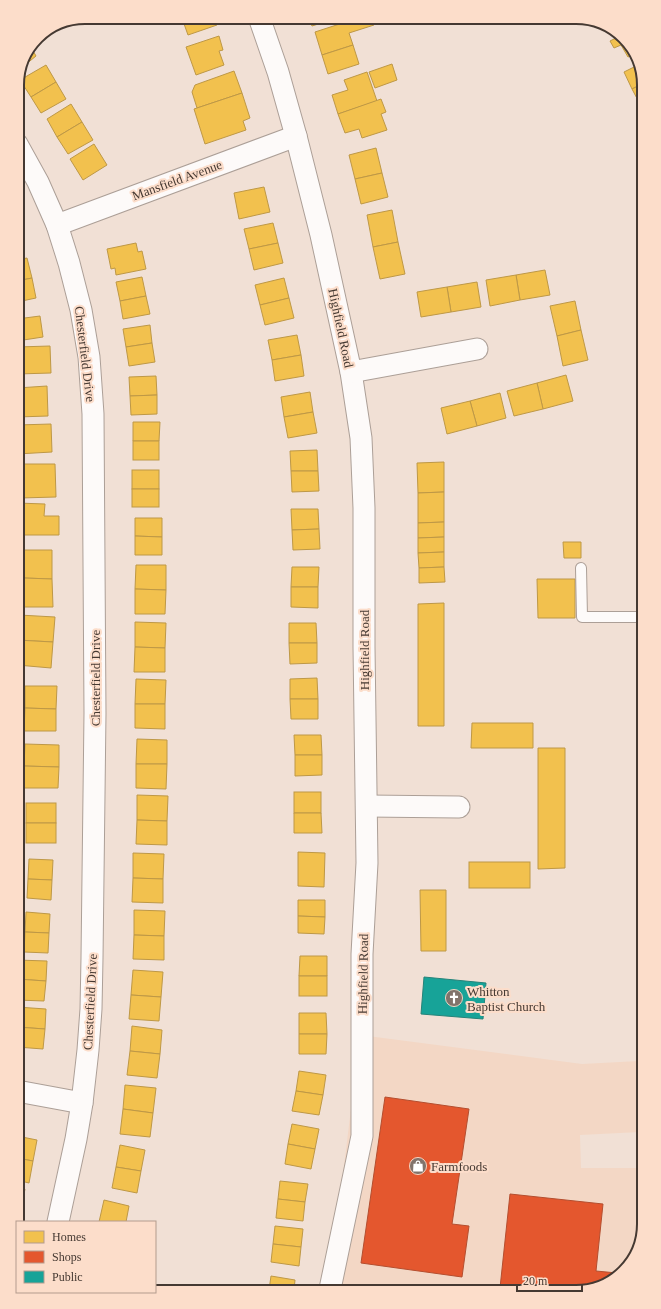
<svg xmlns="http://www.w3.org/2000/svg" width="661" height="1309" font-family="'Times New Roman',serif">
	<style>
		.built { fill: #f3d7c5 }
		.homes { fill: #f2c14e; stroke: #be9846 }
		.shops { fill: #e4572e; stroke: #b44e2f }
		.public { fill: #17a398; stroke: #258379 }
		.lines { fill: none; stroke-linecap: round; stroke-linejoin: round }
		.service-casing { stroke: #ac9f97; stroke-width: 12 }
		.minor-casing { stroke: #ac9f97; stroke-width: 23 }
		.service { stroke: #fdfaf9; stroke-width: 10 }
		.minor { stroke: #fdfaf9; stroke-width: 21 }
		.labels { text-anchor: middle; dominant-baseline: central; stroke-width: 4; stroke-linejoin: round; paint-order: stroke }
		.street-label { font-size: 13px; fill: #453932; stroke: #fcddca }
		.poi-label { font-size: 13px; fill: #453932; stroke: #fcddca; text-anchor: start }
		.rim { fill: none; stroke: #453932; stroke-width: 2 }
	</style>
	<rect width="100%" height="100%" fill="#f1e0d5"/>
	<polygon class="built" points="360,1035 582,1064 639,1061 640,1132 580,1135 581,1168 644,1168 644,1224 632,1262 602,1287 329,1289"/>
	<g class="homes">
		<polygon points="355,19 372,19 374,25 349,33 353,45 322,55 315,32"/>
		<polygon points="309,20 331,20 312,26"/>
		<polygon points="183,21 215,21 217,25 188,35"/>
		<polygon points="219,36 223,50 219,51 224,65 196,75 186,47"/>
		<polygon points="620,36 621,36 635,54 628,57 621,45 614,48 610,41"/>
		<polygon points="353,45 359,64 328,74 322,55"/>
		<polygon points="32,49 36,56 25,65"/>
		<polygon points="392,64 397,80 375,88 369,72"/>
		<polygon points="640,64 644,83 632,89 624,72"/>
		<polygon points="46,65 56,82 31,97 20,80"/>
		<polygon points="234,71 242,93 197,108 192,92 195,85"/>
		<polygon points="367,72 377,101 338,114 332,95 348,90 344,80"/>
		<polygon points="56,82 66,99 41,113 31,97"/>
		<polygon points="644,83 644,105 641,106 632,89"/>
		<polygon points="242,93 250,118 243,121 246,130 205,144 194,109"/>
		<polygon points="381,99 386,112 381,114 387,130 362,138 359,129 345,133 338,114"/>
		<polygon points="71,104 82,122 57,137 47,119"/>
		<polygon points="82,122 93,140 68,154 57,137"/>
		<polygon points="94,144 107,165 83,180 70,159"/>
		<polygon points="376,148 382,173 355,179 349,155"/>
		<polygon points="382,173 388,197 361,204 355,179"/>
		<polygon points="644,185 644,216 637,214"/>
		<polygon points="264,187 270,212 239,219 234,193"/>
		<polygon points="392,210 398,242 373,247 367,215"/>
		<polygon points="273,223 278,243 249,249 244,229"/>
		<polygon points="398,242 405,274 380,279 373,247"/>
		<polygon points="136,243 138,252 142,251 146,269 116,275 115,268 111,269 107,249"/>
		<polygon points="278,243 283,263 254,270 249,249"/>
		<polygon points="27,258 32,278 17,281 17,260"/>
		<polygon points="545,270 550,295 520,300 516,275"/>
		<polygon points="516,275 520,300 490,306 486,280"/>
		<polygon points="142,277 146,296 120,301 116,282"/>
		<polygon points="32,278 36,298 17,302 17,281"/>
		<polygon points="284,278 289,298 260,305 255,285"/>
		<polygon points="477,282 481,307 451,312 447,287"/>
		<polygon points="447,287 451,312 421,317 417,292"/>
		<polygon points="146,296 150,314 123,319 120,301"/>
		<polygon points="289,298 294,318 265,325 260,305"/>
		<polygon points="575,301 581,330 557,336 550,306"/>
		<polygon points="40,316 43,337 17,341 17,319"/>
		<polygon points="150,325 152,343 126,347 123,329"/>
		<polygon points="581,330 588,360 563,366 557,336"/>
		<polygon points="297,335 301,355 272,360 268,340"/>
		<polygon points="152,343 155,362 129,366 126,347"/>
		<polygon points="50,346 51,373 17,374 17,347"/>
		<polygon points="301,355 304,376 275,381 272,360"/>
		<polygon points="566,375 573,401 543,409 537,383"/>
		<polygon points="156,376 157,395 130,396 129,377"/>
		<polygon points="537,383 543,409 514,416 507,391"/>
		<polygon points="47,386 48,416 17,417 17,388"/>
		<polygon points="310,392 313,412 284,417 281,397"/>
		<polygon points="500,393 506,418 477,426 470,401"/>
		<polygon points="157,395 157,414 131,415 130,396"/>
		<polygon points="470,401 477,426 447,434 441,408"/>
		<polygon points="313,412 317,433 288,438 284,417"/>
		<polygon points="133,422 160,422 159,441 133,441"/>
		<polygon points="51,424 52,452 17,454 17,425"/>
		<rect x="133" y="441" width="26" height="19"/>
		<polygon points="317,450 318,471 291,471 290,451"/>
		<polygon points="444,462 444,492 418,493 417,463"/>
		<polygon points="19,464 55,464 56,497 20,498"/>
		<rect x="132" y="470" width="27" height="19"/>
		<polygon points="291,471 318,471 319,491 292,492"/>
		<rect x="132" y="489" width="27" height="18"/>
		<polygon points="444,492 444,522 418,523 418,493"/>
		<polygon points="17,503 45,504 44,516 59,516 59,535 17,535"/>
		<polygon points="291,509 318,509 319,529 292,530"/>
		<polygon points="135,518 162,518 162,537 135,536"/>
		<polygon points="444,522 444,537 418,538 418,523"/>
		<polygon points="319,529 320,549 293,550 292,530"/>
		<polygon points="135,536 162,537 162,555 135,555"/>
		<polygon points="444,537 444,552 418,553 418,538"/>
		<polygon points="563,542 581,542 581,558 564,558"/>
		<polygon points="24,550 52,550 52,579 24,578"/>
		<polygon points="444,552 444,567 419,568 418,553"/>
		<polygon points="136,565 166,565 166,590 135,589"/>
		<polygon points="292,567 319,567 318,587 291,587"/>
		<polygon points="444,567 445,582 419,583 419,568"/>
		<polygon points="24,578 52,579 53,607 24,607"/>
		<polygon points="537,579 575,579 575,618 538,618"/>
		<polygon points="291,587 318,587 318,608 291,607"/>
		<polygon points="135,589 166,590 165,614 135,614"/>
		<polygon points="444,603 444,726 418,726 418,604"/>
		<polygon points="19,615 55,617 53,642 17,640"/>
		<polygon points="135,622 166,623 165,648 135,647"/>
		<polygon points="289,623 316,623 317,643 289,643"/>
		<polygon points="17,640 53,642 51,668 17,665"/>
		<polygon points="289,643 317,643 317,663 290,664"/>
		<polygon points="135,647 165,648 165,672 134,672"/>
		<polygon points="317,678 318,699 290,699 290,679"/>
		<polygon points="136,679 166,680 165,704 135,704"/>
		<polygon points="25,686 57,686 56,709 25,708"/>
		<polygon points="290,699 318,699 318,719 291,719"/>
		<polygon points="135,704 165,704 165,729 135,728"/>
		<polygon points="25,708 56,709 56,731 24,731"/>
		<polygon points="472,723 533,723 533,748 471,748"/>
		<polygon points="294,735 321,735 322,755 295,755"/>
		<polygon points="137,739 167,740 167,764 136,764"/>
		<polygon points="25,744 59,745 59,767 24,766"/>
		<polygon points="538,748 565,748 565,868 538,869"/>
		<polygon points="295,755 322,755 322,775 295,776"/>
		<polygon points="136,764 167,764 166,789 136,788"/>
		<polygon points="24,766 59,767 58,788 24,788"/>
		<rect x="294" y="792" width="27" height="21"/>
		<polygon points="137,795 168,796 167,821 137,820"/>
		<rect x="26" y="803" width="30" height="20"/>
		<polygon points="294,813 321,813 322,833 294,833"/>
		<polygon points="137,820 167,821 167,845 136,844"/>
		<rect x="26" y="823" width="30" height="20"/>
		<polygon points="298,852 325,853 324,887 298,886"/>
		<polygon points="133,853 164,854 163,879 133,878"/>
		<polygon points="29,859 53,860 52,880 28,879"/>
		<rect x="469" y="862" width="61" height="26"/>
		<polygon points="133,878 163,879 163,903 132,902"/>
		<polygon points="28,879 52,880 51,900 27,898"/>
		<polygon points="420,890 446,890 446,951 421,951"/>
		<polygon points="298,900 325,900 325,917 298,916"/>
		<polygon points="134,910 165,911 164,936 134,935"/>
		<polygon points="26,912 50,914 49,933 25,932"/>
		<polygon points="298,916 325,917 324,934 298,933"/>
		<polygon points="25,932 49,933 48,953 24,952"/>
		<polygon points="134,935 164,936 164,960 133,959"/>
		<polygon points="300,956 327,956 327,976 299,976"/>
		<polygon points="17,960 47,961 46,981 17,979"/>
		<polygon points="133,970 163,972 161,997 131,995"/>
		<rect x="299" y="976" width="28" height="20"/>
		<polygon points="17,979 46,981 44,1001 17,1000"/>
		<polygon points="131,995 161,997 159,1021 129,1019"/>
		<polygon points="17,1007 46,1009 45,1029 17,1027"/>
		<polygon points="299,1013 326,1013 327,1034 299,1034"/>
		<polygon points="132,1026 162,1030 160,1054 130,1051"/>
		<polygon points="17,1027 45,1029 43,1049 17,1047"/>
		<polygon points="299,1034 327,1034 326,1054 299,1054"/>
		<polygon points="130,1051 160,1054 157,1078 127,1075"/>
		<polygon points="299,1071 326,1075 323,1095 296,1091"/>
		<polygon points="125,1085 156,1088 153,1113 123,1109"/>
		<polygon points="296,1091 323,1095 319,1115 292,1111"/>
		<polygon points="123,1109 153,1113 150,1137 120,1134"/>
		<polygon points="292,1124 319,1129 315,1149 288,1144"/>
		<polygon points="17,1136 37,1140 33,1161 17,1158"/>
		<polygon points="288,1144 315,1149 311,1169 285,1164"/>
		<polygon points="120,1145 145,1150 141,1171 116,1167"/>
		<polygon points="17,1158 33,1161 29,1183 17,1180"/>
		<polygon points="116,1167 141,1171 137,1193 112,1188"/>
		<polygon points="280,1181 308,1184 305,1202 278,1199"/>
		<polygon points="17,1187 25,1189 21,1210 17,1210"/>
		<polygon points="278,1199 305,1202 303,1221 276,1218"/>
		<polygon points="104,1200 129,1206 126,1222 99,1222"/>
		<polygon points="275,1226 303,1229 301,1247 273,1244"/>
		<polygon points="273,1244 301,1247 299,1266 271,1262"/>
		<polygon points="271,1276 295,1280 294,1290 269,1290"/>
	</g>
	<g class="shops">
		<polygon points="385,1097 469,1109 452,1224 469,1226 462,1277 361,1263"/>
		<polygon points="510,1194 603,1204 596,1271 617,1273 617,1275 602,1287 500,1288"/>
	</g>
	<polygon class="public" points="424,977 486,983 483,1019 421,1014"/>
	<g class="lines">
		<g class="service-casing">
			<polyline id="service" points="581,568 582,617 644,617"/>
		</g>
		<g class="minor-casing">
			<g id="minor">
				<polyline points="260,20 278,72 296,136 321,235 351,372 361,438 364,508 364,647 367,863 362,954 362,1136 330,1289"/>
				<polyline points="17,144 38,182 57,225 69,263 81,310 89,357 93,414 95,713 92,958 91,1009 88,1050 82,1103 76,1139 58,1222"/>
				<polyline points="57,225 296,136"/>
				<polyline points="351,372 477,349"/>
				<polyline points="367,806 459,807"/>
				<polyline points="17,1091 82,1103"/>
			</g>
		</g>
		<use href="#service" class="service"/>
		<use href="#minor" class="minor"/>
	</g>
	<defs>
		<g id="church-disc" transform="scale(0.9)"><circle r="9.5" fill="#81736b" stroke="#fcddca"/><path d="M-1.2-6h2.4v3.5h3.3v2.4h-3.3V6h-2.4V-.1h-3.3v-2.4h3.3Z" fill="#fff"/></g>
		<g id="shop-disc" transform="scale(0.9)"><circle r="9.5" fill="#81736b" stroke="#fcddca"/><path d="M-5-2.5h2.3a2.7 3.5 0 0 1 5.4 0H5L5.5 6h-11ZM-1.5-2.5h3a1.5 2.3 0 0 0-3 0Z" fill="#fff"/></g>
	</defs>
	<g fill-rule="evenodd">
		<use href="#church-disc" x="454" y="998"/>
		<use href="#shop-disc" x="418" y="1166"/>
	</g>
	<g class="labels">
		<g class="street-label">
			<text transform="translate(177 180) rotate(-20)">Mansfield Avenue</text>
			<text transform="translate(341 328) rotate(78)">Highfield Road</text>
			<text transform="translate(85 354) rotate(83)">Chesterfield Drive</text>
			<text transform="translate(364 650) rotate(-90)">Highfield Road</text>
			<text transform="translate(95 678) rotate(-90)">Chesterfield Drive</text>
			<text transform="translate(363 974) rotate(-89)">Highfield Road</text>
			<text transform="translate(90 1002) rotate(-87)">Chesterfield Drive</text>
		</g>
		<g class="poi-label">
			<text x="467" y="991">Whitton<tspan x="467" dy="15">Baptist Church</tspan></text>
			<text x="431" y="1166">Farmfoods</text>
		</g>
	</g>
	<path d="M0 0H661V1309H0ZM85 24H576A61 61 0 0 1 637 85V1224A61 61 0 0 1 576 1285H85A61 61 0 0 1 24 1224V85A61 61 0 0 1 85 24Z" fill="#fcddca" fill-rule="evenodd"/>
	<path class="rim" d="M85 24H576A61 61 0 0 1 637 85V1224A61 61 0 0 1 576 1285H85A61 61 0 0 1 24 1224V85A61 61 0 0 1 85 24Z"/>
	<rect x="16" y="1221" width="140" height="72" fill="#fcddca" stroke="#b39b8d"/>
	<rect x="24" y="1231" width="20" height="12" fill="#f2c14e" stroke="#b39b8d"/>
	<text x="52" y="1241" font-size="12" fill="#453932">Homes</text>
	<rect x="24" y="1251" width="20" height="12" fill="#e4572e" stroke="#b39b8d"/>
	<text x="52" y="1261" font-size="12" fill="#453932">Shops</text>
	<rect x="24" y="1271" width="20" height="12" fill="#17a398" stroke="#b39b8d"/>
	<text x="52" y="1281" font-size="12" fill="#453932">Public</text>
	<path d="M517 1285v6h65v-6" fill="none" stroke="#453932" stroke-width="2"/>
	<text x="523" y="1285" font-size="12" fill="#453932" stroke="#fcddca" stroke-width="3" paint-order="stroke">20 m</text>
</svg>
